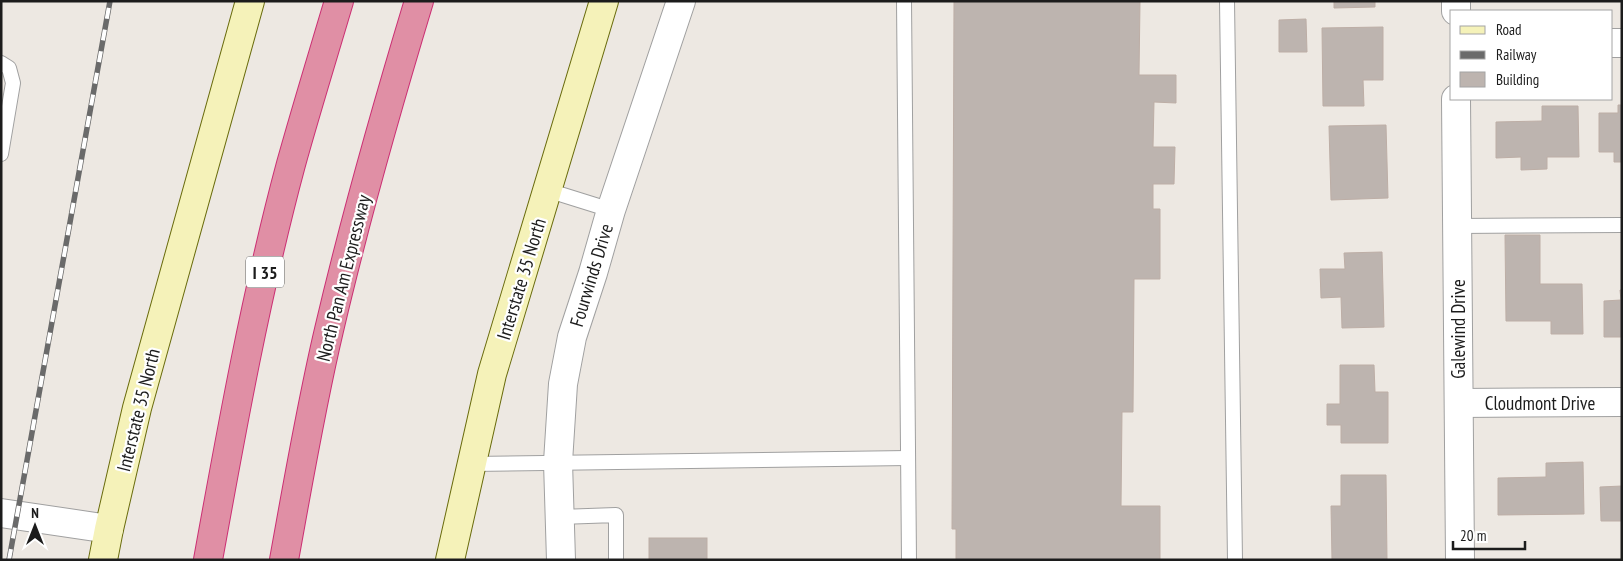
<svg xmlns="http://www.w3.org/2000/svg" width="1623" height="561" font-family="'PT Sans Narrow',sans-serif">
	<style>
		.building { fill: #bdb4af; stroke: #bdaea6 }
		.lines { fill: none; stroke-linecap: round; stroke-linejoin: round }
		.lane-casing { stroke: #a0a0a0; stroke-width: 16 }
		.street-casing { stroke: #a0a0a0; stroke-width: 30 }
		.secondary-casing { stroke: #696b0c; stroke-width: 30 }
		.highway-casing { stroke: #cb2f73; stroke-width: 30 }
		.lane { stroke: #fff; stroke-width: 14 }
		.street { stroke: #fff; stroke-width: 28 }
		.secondary { stroke: #f5f2b9; stroke-width: 28 }
		.highway { stroke: #e08fa5; stroke-width: 28 }
		.rail-casing { stroke: #6a6a6a; stroke-width: 5.5 }
		.rail { stroke: #fff; stroke-width: 4; stroke-dasharray: 11; stroke-linecap: butt }
		.labels { text-anchor: middle; dominant-baseline: central; stroke-width: 4.5; stroke-linejoin: round; paint-order: stroke }
		.shield { fill: #fff; stroke: #606060; stroke-width: 1 }
		.shield-label { font-size: 18px; font-weight: bold; fill: #1c1c1c }
		.street-label { font-size: 19px; fill: #1c1c1c; stroke: #fff }
	</style>
	<rect width="100%" height="100%" fill="#ede8e2"/>
	<g class="building">
		<polygon points="954,1 1140,1 1139,75 1176,75 1176,103 1154,102 1153,147 1175,147 1174,184 1153,184 1153,209 1160,209 1160,279 1134,279 1133,412 1122,412 1121,506 1160,506 1160,560 956,560 956,529 952,529"/>
		<polygon points="1334,1 1375,1 1375,7 1334,8"/>
		<polygon points="1306,19 1307,52 1279,52 1279,20"/>
		<polygon points="1383,27 1383,80 1363,80 1364,106 1323,106 1322,28"/>
		<polygon points="1618,105 1622,105 1622,162 1614,162 1614,152 1599,152 1599,113 1618,113"/>
		<polygon points="1542,106 1578,106 1579,157 1547,157 1547,169 1521,170 1521,157 1496,158 1496,122 1542,121"/>
		<polygon points="1386,125 1388,198 1331,200 1329,126"/>
		<polygon points="1505,235 1540,235 1540,284 1582,284 1583,334 1551,334 1551,321 1506,321"/>
		<polygon points="1382,252 1384,327 1342,328 1341,297 1321,298 1320,269 1345,269 1344,253"/>
		<polygon points="1620,290 1622,290 1622,337 1604,337 1604,301 1621,300"/>
		<polygon points="1340,365 1374,365 1375,392 1388,392 1388,443 1341,443 1341,425 1327,425 1327,404 1340,404"/>
		<polygon points="1583,462 1584,514 1498,515 1498,478 1546,477 1546,463"/>
		<polygon points="1341,475 1386,475 1387,560 1332,560 1331,506 1341,506"/>
		<polygon points="1622,486 1622,521 1601,521 1600,487"/>
		<rect x="649" y="538" width="58" height="22"/>
	</g>
	<g class="lines">
		<g class="lane-casing">
			<g id="lane">
				<polyline points="904,1 909,560"/>
				<polyline points="1227,1 1235,560"/>
				<polyline points="1,63 9,68 13,83 1,154"/>
				<polyline points="547,190 611,210"/>
				<polyline points="1457,226 1622,225"/>
				<polyline points="471,464 908,458"/>
				<polyline points="560,517 616,515 616,560"/>
			</g>
		</g>
		<g class="street-casing">
			<g id="street">
				<polyline points="1456,1 1456,11"/>
				<polyline points="1612,43 1622,43"/>
				<polyline points="1456,99 1460,560"/>
				<polyline points="1459,403 1622,402"/>
				<polyline points="1,513 109,529"/>
				<polyline points="561,560 558,462 563,384 572,337 593,273 611,210 681,1"/>
			</g>
		</g>
		<g class="secondary-casing">
			<g id="secondary">
				<polyline points="103,560 109,529 137,408 250,1"/>
				<polyline points="450,560 492,374 604,1"/>
			</g>
		</g>
		<g class="highway-casing">
			<g id="highway">
				<path d="M208 560C232 427 256 294 291 164 306 110 323 55 339 1"/>
				<path d="M284 560C298 483 311 406 329 330 355 219 386 110 419 1"/>
			</g>
		</g>
		<use href="#lane" class="lane"/>
		<use href="#street" class="street"/>
		<use href="#secondary" class="secondary"/>
		<use href="#highway" class="highway"/>
		<g class="rail-casing">
			<polyline id="rail" points="9,560 110,1"/>
		</g>
		<use href="#rail" class="rail"/>
	</g>
	<g class="labels">
		<rect class="shield" x="246" y="256.5" width="38" height="31" rx="4"/>
		<g class="shield-label">
			<text x="265" y="272">I 35</text>
		</g>
		<g class="street-label">
			<text transform="translate(591 275) rotate(-73)">Fourwinds Drive</text>
			<text transform="translate(343 278) rotate(-76)">North Pan Am Expressway</text>
			<text transform="translate(521 279) rotate(-73)">Interstate 35 North</text>
			<text transform="translate(1458 329) rotate(-90)">Galewind Drive</text>
			<text x="1540" y="403">Cloudmont Drive</text>
			<text transform="translate(138 410) rotate(-76)">Interstate 35 North</text>
		</g>
	</g>
	<rect width="1623" height="561" fill="none" stroke="#1c1c1c" stroke-width="5"/>
	<rect x="1450" y="10" width="162" height="90" fill="#ffffff" stroke="#a4a4a4"/>
	<rect x="1460" y="26" width="25" height="8" fill="#f5f2b9" stroke="#a4a4a4"/>
	<text x="1496" y="35" font-size="15" fill="#1c1c1c">Road</text>
	<rect x="1460" y="51" width="25" height="8" fill="#6a6a6a" stroke="#a4a4a4"/>
	<text x="1496" y="60" font-size="15" fill="#1c1c1c">Railway</text>
	<rect x="1460" y="72" width="25" height="15" fill="#bdb4af" stroke="#a4a4a4"/>
	<text x="1496" y="85" font-size="15" fill="#1c1c1c">Building</text>
	<g transform="translate(35 526)" stroke="#ffffff" stroke-width="4" paint-order="stroke">
	<path d="M0-4L9 19L0 12L-9 19Z" fill="#1c1c1c"/>
	<text y="-8" font-size="14" font-weight="bold" text-anchor="middle" fill="#1c1c1c">N</text>
	</g>
	<path d="M1453 541v8h72v-8" fill="none" stroke="#1c1c1c" stroke-width="2.5"/>
	<text x="1460" y="541" font-size="15" fill="#1c1c1c" stroke="#ffffff" stroke-width="4" paint-order="stroke">20 m</text>
</svg>
